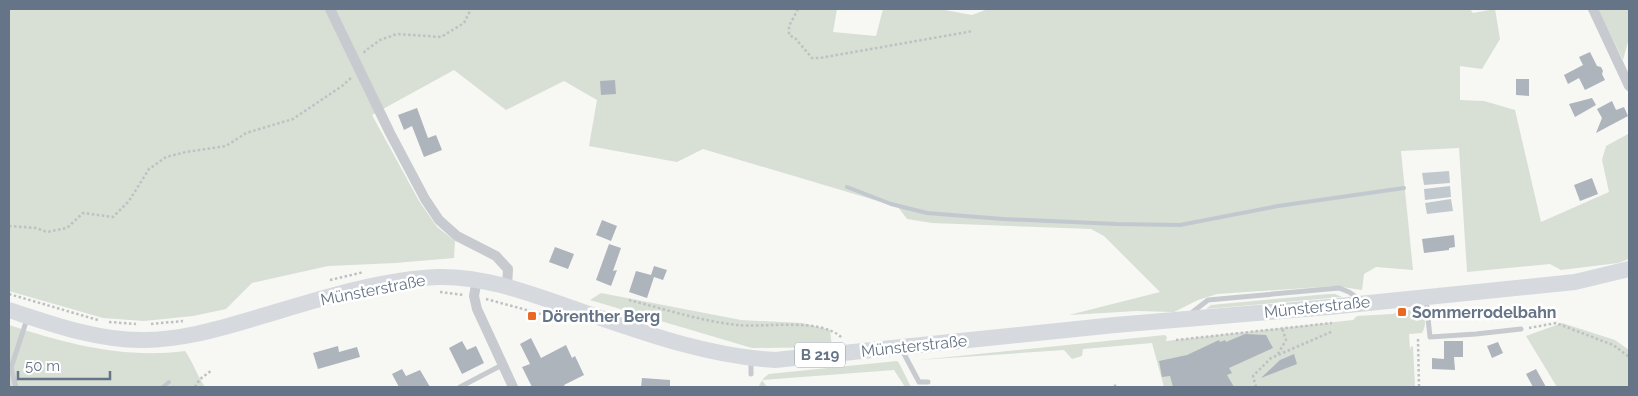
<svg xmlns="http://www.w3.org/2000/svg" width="1638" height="396" font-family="Raleway,sans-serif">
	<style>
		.green { fill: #d8dfd5 }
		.water { fill: #c1c9cf }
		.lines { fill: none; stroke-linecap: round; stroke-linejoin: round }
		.stream { stroke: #c1c9cf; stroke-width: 4 }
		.building { fill: #aeb4bb }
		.path { stroke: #bec1c3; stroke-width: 2.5; stroke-dasharray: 2.5 2.5; stroke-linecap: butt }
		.service { stroke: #c7cace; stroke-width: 5 }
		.minor { stroke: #c7cace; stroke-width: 10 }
		.primary { stroke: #d6dadf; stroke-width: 16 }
		.poi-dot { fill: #e86824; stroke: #fff; stroke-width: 2 }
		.labels { text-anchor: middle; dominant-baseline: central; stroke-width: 5; stroke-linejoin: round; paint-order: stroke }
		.shield { fill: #fff; stroke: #939eaa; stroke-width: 1 }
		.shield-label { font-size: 15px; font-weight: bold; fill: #657486 }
		.street-label { font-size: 16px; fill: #657486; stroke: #fff }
		.poi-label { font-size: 16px; font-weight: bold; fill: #657486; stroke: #fff; text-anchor: start }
	</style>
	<rect width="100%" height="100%" fill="#f7f7f4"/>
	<g class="green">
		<polygon points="9,9 837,9 833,32 876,36 883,9 939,9 972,15 988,9 1470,9 1473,13 1495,9 1500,39 1482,69 1460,66 1460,100 1484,101 1515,110 1541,222 1609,192 1602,160 1606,146 1628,134 1629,136 1629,259 1618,263 1561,270 1550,264 1467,272 1459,148 1401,151 1413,270 1376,267 1364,274 1362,290 1336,286 1217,294 1198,300 1174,312 1137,311 1069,315 1160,292 1104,236 1091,229 932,223 907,219 898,207 703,149 677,162 589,146 597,100 564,81 506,110 454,70 372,115 419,201 437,227 455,241 454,258 395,263 328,266 252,283 226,309 193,316 144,321 103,318 9,291"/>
		<polygon points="1598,9 1629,9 1629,38 1623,60"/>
		<polygon points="601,293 741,320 802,323 830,330 832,347 752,348 590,300"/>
		<polygon points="1328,294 1335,294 1342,297 1206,309 1211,305"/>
		<path d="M1421 309C1427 314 1426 326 1422 333L1409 334 1410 350 1411 346 1413 347 1415 387H1164L1152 343 1083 349 1082 356 1072 359 1064 350 919 360 1165 335 1167 337 1166 341 1353 320 1357 316 1393 314 1400 311Z"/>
		<polygon points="1562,323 1615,340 1629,350 1629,387 1557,387 1526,336"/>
		<path d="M9 325C67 344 124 359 185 351 193 362 197 376 205 387H9Z"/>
		<path d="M897 361 899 363 911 387H905L894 370 762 380 767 387 759 386C762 380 764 377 769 374Z"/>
	</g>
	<g class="water">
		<polygon points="1449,171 1450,183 1424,185 1422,173"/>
		<polygon points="1450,186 1451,197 1425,200 1424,189"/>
		<polygon points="1451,199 1453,211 1427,214 1425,203"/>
	</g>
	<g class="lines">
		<g class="stream">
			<polyline points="847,187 891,204 927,213 1003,219 1117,224 1180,225 1278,206 1404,188"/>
			<polyline points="163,387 169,382"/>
		</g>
	</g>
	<g class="building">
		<polygon points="1590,52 1597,66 1601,67 1603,71 1602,74 1605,80 1585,90 1579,78 1568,84 1564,75 1583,65 1579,57"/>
		<polygon points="1516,79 1529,79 1529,96 1516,95"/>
		<polygon points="615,80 616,94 601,95 600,81"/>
		<polygon points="1592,98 1596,105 1575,117 1569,104"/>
		<polygon points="1612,101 1616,110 1624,107 1628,116 1596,133 1602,118 1597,109"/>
		<polygon points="417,108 428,138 436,135 442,150 424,157 412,126 404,130 398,115"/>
		<polygon points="1592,178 1598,194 1580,201 1574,185"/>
		<polygon points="602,220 617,226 611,241 596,235"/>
		<polygon points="1454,235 1455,247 1449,248 1449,250 1424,253 1422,239"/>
		<polygon points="609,244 621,248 613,271 617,270 611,286 596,280"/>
		<polygon points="555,247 574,254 568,269 549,262"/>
		<polygon points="654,266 667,270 663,280 654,277 647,298 629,292 636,271 651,275"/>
		<polygon points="1245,334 1266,335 1273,348 1229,368 1232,373 1227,375 1234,387 1173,387 1170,376 1162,377 1159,361 1187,355 1219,340 1220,342 1225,340 1226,342"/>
		<polygon points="531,338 541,358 566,345 572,358 575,356 584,375 564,385 565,387 532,387 522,367 530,364 520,344"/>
		<polygon points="462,341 467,350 476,346 484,363 462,374 449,348"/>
		<polygon points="1444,341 1463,341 1463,357 1454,357 1455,370 1432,369 1432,358 1444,359"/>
		<polygon points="1498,342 1503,353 1492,358 1487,346"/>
		<polygon points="338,346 339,352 357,347 360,357 318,369 313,353"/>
		<polygon points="1294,354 1297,364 1261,378 1280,360"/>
		<polygon points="402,369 406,376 420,370 430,387 399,387 392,374"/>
		<polygon points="1536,369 1546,387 1533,387 1526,374"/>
		<polygon points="642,378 670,380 670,387 641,387"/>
	</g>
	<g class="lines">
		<g class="path">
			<polyline points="798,9 789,26 789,35 795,38 812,58 820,58 973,31"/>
			<polyline points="364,53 365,51 380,40 397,34 441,37 464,23 471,9"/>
			<polyline points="9,226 36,228 47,232 67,228 83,213 113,217 129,201 149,169 166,157 186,152 226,146 246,133 293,119 342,86 352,77"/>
			<polyline points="330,280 364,272"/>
			<polyline points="440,292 464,295"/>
			<polyline points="9,294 98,320"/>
			<polyline points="486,299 556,318"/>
			<path d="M629 300C664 309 701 321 737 325 766 328 821 317 842 338"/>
			<polyline points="109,322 136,324"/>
			<polyline points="151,324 183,321"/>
			<polyline points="1529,328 1556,323 1613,345 1629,357"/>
			<polyline points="1418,339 1419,387"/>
			<polyline points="1176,340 1332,323"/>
			<polyline points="1278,354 1286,340 1282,328"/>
			<polyline points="195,387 200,379 212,370"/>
			<polyline points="1115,387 1115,384"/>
			<polyline points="1256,387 1253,376 1271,358 1333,331"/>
		</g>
		<g class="service">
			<polyline points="1426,299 1430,337 1476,334 1521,329"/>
			<polyline points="1190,314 1208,300 1339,288 1349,292 1359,299"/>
			<polyline points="902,350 919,382 928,382"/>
			<polyline points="751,374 751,359"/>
			<polyline points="16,387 11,368 27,319"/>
			<polyline points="460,387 502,365"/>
		</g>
		<g class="minor">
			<polyline points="330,9 390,133 425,199 439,220 457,236 496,256 508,269 507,287"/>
			<polyline points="1593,9 1629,86"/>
			<polyline points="477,279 474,296 477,309 513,387"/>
		</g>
		<path class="primary" d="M9 310C52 324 98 341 144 340 179 340 215 330 249 320 307 303 377 279 438 277 483 276 526 292 569 307 636 330 704 356 775 360L1115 325 1329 307 1575 282 1629 269"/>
	</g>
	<g class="poi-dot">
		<rect x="1397" y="307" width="10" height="10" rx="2.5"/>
		<rect x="527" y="311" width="10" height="10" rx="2.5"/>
	</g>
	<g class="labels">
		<rect class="shield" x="795" y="342.5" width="50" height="25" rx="4"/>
		<g class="shield-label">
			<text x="820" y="355">B 219</text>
		</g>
		<g class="street-label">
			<text transform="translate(373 290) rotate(-11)">Münsterstraße</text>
			<text transform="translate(1317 307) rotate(-6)">Münsterstraße</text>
			<text transform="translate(914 346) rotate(-6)">Münsterstraße</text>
		</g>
		<g class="poi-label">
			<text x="1412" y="312">Sommerrodelbahn</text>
			<text x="542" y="316">Dörenther Berg</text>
		</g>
	</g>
	<rect width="1638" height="396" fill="none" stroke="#657486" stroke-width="20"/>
	<path d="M18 371v8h92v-8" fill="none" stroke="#657486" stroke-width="2.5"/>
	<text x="25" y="371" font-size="15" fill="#657486" stroke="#ffffff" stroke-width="4" paint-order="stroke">50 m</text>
</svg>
